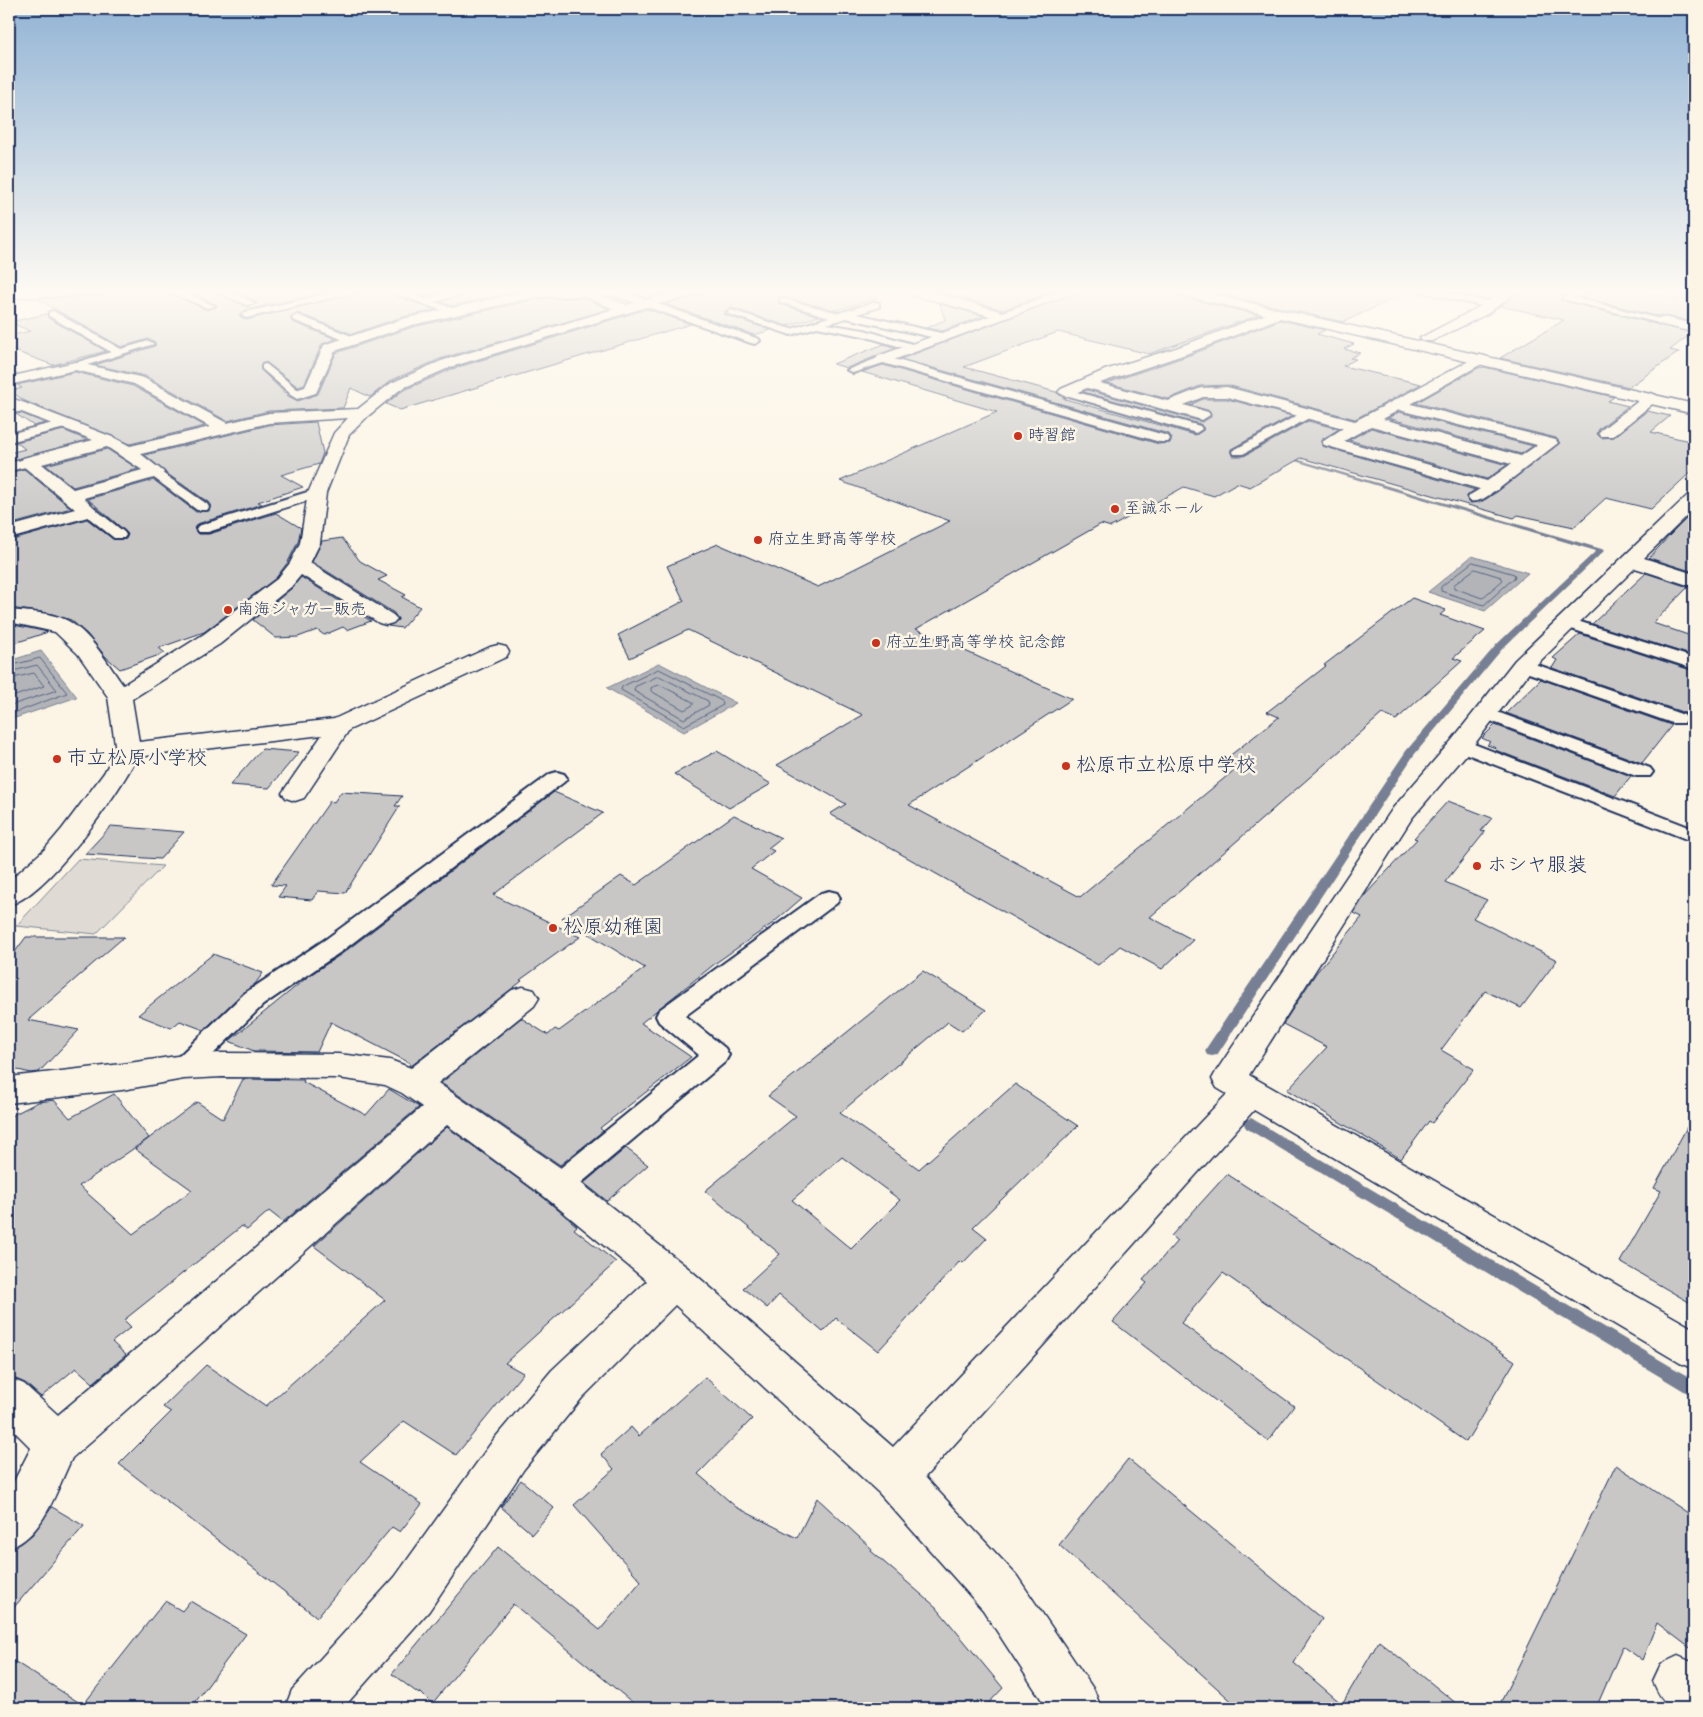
<svg xmlns="http://www.w3.org/2000/svg" width="1703" height="1717" font-family="'Indie Flower','Klee One',sans-serif">
	<style>
		.green { fill: #dfdbd4; stroke: #7d8599 }
		.water { fill: #b2b4b8; stroke: #767f94 }
		.lines { fill: none; stroke-linecap: round; stroke-linejoin: round }
		.shore { stroke: #576482; stroke-width: 1 }
		.stream { fill: #767f94; fill-rule: evenodd }
		.building { fill: #c8c7c6; stroke: #1b2f5e; fill-rule: evenodd }
		.lane-casing { stroke: #1b2f5e; stroke-width: 4 }
		.street-casing { stroke: #1b2f5e; stroke-width: 3 }
		.highway-casing { stroke: #1b2f5e; stroke-width: 3 }
		.lane { fill: #fcf5e5; fill-rule: evenodd }
		.street { fill: #fcf5e5; fill-rule: evenodd }
		.highway { fill: #fcf5e5; fill-rule: evenodd }
		.poi-dot { fill: #c8321e; stroke: #fcf5e5; stroke-width: 2 }
		.labels { text-anchor: middle; dominant-baseline: central; stroke-width: 5; stroke-linejoin: round; paint-order: stroke }
		.far-poi-label { font-size: 16px; fill: #1b2f5e; stroke: #fcf5e5; text-anchor: start }
		.poi-label { font-size: 20px; fill: #1b2f5e; stroke: #fcf5e5; text-anchor: start }
	</style>
	<rect width="100%" height="100%" fill="#fcf5e5"/>
	<filter id="ink" filterUnits="userSpaceOnUse"><feTurbulence type="fractalNoise" baseFrequency=".02" numOctaves="2"/><feDisplacementMap in="SourceGraphic" scale="10" xChannelSelector="R" yChannelSelector="G"/><feConvolveMatrix kernelMatrix="1 2 1 2 8 2 1 2 1" color-interpolation-filters="sRGB"/></filter>
	<g filter="url(#ink)">
		<polygon class="green" points="78,859 163,866 96,934 16,926"/>
		<g class="water">
			<polygon points="1472,556 1528,573 1485,611 1428,592"/>
			<polygon points="41,651 77,697 12,719 9,714 9,661"/>
			<polygon points="659,663 736,703 684,732 607,688"/>
		</g>
		<g class="lines">
			<g class="shore">
				<polygon points="1473,562 1514,574 1515,577 1484,605 1441,591 1441,587"/>
				<polygon points="1475,569 1501,577 1503,580 1482,598 1454,588 1454,585"/>
				<polyline points="9,666 40,658 67,693 14,713 9,712"/>
				<polygon points="659,669 722,701 723,705 684,726 621,690 622,687"/>
				<polyline points="9,672 37,665 57,690 9,706"/>
				<polygon points="659,676 708,701 709,705 684,719 634,691 635,687"/>
				<polyline points="9,679 34,673 44,686 9,698"/>
				<polygon points="660,685 693,702 693,705 684,710 651,691 651,688"/>
			</g>
			<g class="stream">
				<polygon points="1198,430 1605,550 1503,648 1414,755 1217,1055 1212,1056 1207,1055 1205,1051 1207,1047 1406,751 1497,644 1596,551 1198,432"/>
				<polygon points="1251,1118 1694,1380 1694,1397 1246,1128 1244,1124 1246,1120"/>
			</g>
		</g>
		<g class="building">
			<polygon points="112,290 163,290 207,310 217,305 184,290 211,290 247,307 257,302 232,290 336,290 246,310 239,316 246,320 367,290 400,290 395,293 396,296 435,310 402,317 352,334 298,313 291,316 292,322 336,339 322,344 304,385 298,387 267,363 261,364 261,370 288,396 298,401 318,394 336,353 413,327 537,299 583,298 609,309 440,359 390,381 370,397 351,388 343,408 269,411 227,421 145,376 95,365 155,346 155,342 148,339 121,347 38,299 104,296"/>
			<polygon points="405,290 449,290 425,297"/>
			<polygon points="476,290 523,290 452,306 441,302"/>
			<polygon points="624,290 675,290 646,298"/>
			<polygon points="707,290 877,290 878,298 836,310 779,297 779,304 819,316 786,326 732,308 725,311 725,315 771,330 754,335 665,304 703,295"/>
			<polygon points="935,290 1057,290 1003,310"/>
			<polygon points="1083,290 1169,290 1177,296 1259,315 1149,354 1058,332 964,367 1056,392 1065,399 1195,435 1204,429 1200,424 1083,392 1087,390 1202,422 1211,417 1210,411 1190,405 1203,399 1227,399 1292,416 1231,449 1233,456 1244,456 1308,421 1339,429 1321,440 1322,446 1475,490 1466,497 1470,503 1482,501 1497,492 1560,443 1556,438 1416,403 1478,368 1484,367 1614,397 1608,401 1628,406 1599,429 1597,434 1601,438 1614,437 1647,411 1670,416 1651,432 1694,442 1694,469 1651,509 1606,498 1574,527 1518,515 1514,518 1301,458 1250,487 1237,483 1214,496 1184,487 1111,527 1101,524 916,629 1072,699 909,805 1080,897 1238,767 1223,761 1279,717 1267,712 1326,666 1324,665 1412,598 1446,610 1440,615 1485,631 1453,658 1462,661 1396,720 1382,714 1150,917 1193,940 1162,969 1120,946 1098,965 830,814 846,804 777,765 863,715 688,630 630,658 618,635 684,601 667,566 718,544 818,587 950,521 840,481 997,412 862,372 883,365 1159,444 1170,443 1172,438 1169,434 901,359"/>
			<polygon points="1203,290 1413,290 1343,322"/>
			<polygon points="1515,290 1573,290 1560,300 1692,333 1670,350 1679,352 1629,387 1500,358 1564,320 1500,306 1516,294"/>
			<polygon points="1592,290 1632,290 1694,302 1694,322 1663,315 1657,316 1581,297"/>
			<polygon points="940,304 984,316 942,331 926,328 945,320"/>
			<polygon points="647,309 691,324 400,410 386,404 402,391 452,369"/>
			<polygon points="47,314 48,318 106,351 53,365 9,349 9,336 30,331 9,322"/>
			<polygon points="1280,320 1325,330 1317,334 1354,344 1344,349 1360,353 1350,358 1356,359 1343,366 1421,384 1355,419 1227,385 1200,386 1168,399 1107,383 1187,356"/>
			<polygon points="884,344 896,348 847,368 833,364"/>
			<polygon points="75,372 133,386 205,426 130,444 25,401 10,391 22,388 17,385"/>
			<polygon points="1399,412 1533,446 1521,454 1388,418"/>
			<polygon points="20,413 45,423 34,426 16,414"/>
			<polygon points="316,422 323,453 319,464 281,475 303,487 258,502 262,504 197,524 194,528 198,534 209,534 276,513 301,528 298,542 288,562 276,578 204,632 159,648 165,653 120,669 106,657 87,634 71,620 49,613 9,608 9,541 87,519 113,539 126,539 128,534 125,531 88,499 154,480 196,512 209,511 211,506 208,502 166,473 145,455 269,425"/>
			<polygon points="1371,428 1507,465 1487,479 1349,440"/>
			<polygon points="63,430 87,440 9,461 9,453 25,449 16,442"/>
			<polygon points="107,449 138,469 73,487 46,465"/>
			<polygon points="24,469 71,508 9,525 9,473"/>
			<polygon points="1694,511 1694,572 1649,558 1668,537"/>
			<polygon points="342,538 360,561 387,576 378,580 406,595 402,597 420,607 402,628 388,626 398,620 394,613 312,562 322,541"/>
			<polygon points="1646,573 1688,587 1653,623 1694,637 1694,656 1592,624"/>
			<polygon points="301,577 371,621 347,630 343,627 324,635 317,630 298,637 276,638 253,620 292,588"/>
			<polygon points="9,624 48,632 9,645"/>
			<polygon points="1580,634 1694,671 1694,726 1686,723 1689,719 1685,713 1552,668 1557,660 1553,658"/>
			<polygon points="1541,679 1671,725 1672,725 1642,763 1506,713"/>
			<polygon points="1495,725 1631,776 1615,796 1495,750 1496,748 1487,745 1490,742 1482,738"/>
			<polygon points="262,749 299,752 269,788 230,785"/>
			<polygon points="717,751 771,784 729,808 674,774"/>
			<polygon points="341,792 402,796 395,806 400,806 345,893 318,891 312,900 278,897 286,886 271,885 330,801 334,802"/>
			<polygon points="554,792 603,813 493,895 580,937 520,980 522,981 411,1066 409,1065 410,1063 331,1022 317,1052 254,1051 229,1041 310,975 343,953"/>
			<polygon points="1448,801 1492,818 1481,831 1485,832 1445,882 1487,900 1473,918 1557,960 1521,1008 1485,991 1441,1050 1474,1069 1432,1123 1429,1121 1401,1159 1287,1090 1327,1047 1283,1024 1316,973 1362,917 1354,913 1365,895 1417,839 1414,838"/>
			<polygon points="734,815 781,838 768,848 774,851 751,869 802,898 773,923 717,962 641,1023 691,1057 600,1128 603,1131 560,1165 441,1083 521,1018 548,1035 555,1029 559,1031 645,968 562,918 621,876 636,885"/>
			<polygon points="111,826 184,832 160,859 85,854"/>
			<polygon points="26,937 124,937 28,1020 79,1030 39,1072 31,1073 9,1068 9,960"/>
			<polygon points="213,954 263,973 255,984 244,992 204,1030 180,1021 171,1028 138,1015"/>
			<path d="M923 971 986 1010 962 1031 948 1022 840 1113 919 1169 1015 1084 1078 1126 973 1227 987 1238 963 1263 960 1261 878 1351 836 1318 823 1332 779 1295 767 1308 743 1288 780 1254 705 1191 796 1116 768 1096ZM842 1157 900 1200 851 1249 792 1200Z"/>
			<polygon points="243,1079 304,1080 303,1082 366,1115 389,1089 419,1107 283,1222 269,1211 247,1230 242,1226 124,1320 131,1327 112,1342 126,1355 93,1383 76,1368 41,1397 25,1383 9,1376 9,1117 38,1102 54,1100 70,1118 114,1094 149,1138 79,1186 133,1234 192,1190 135,1149 197,1102 223,1119"/>
			<polygon points="1694,1114 1694,1305 1620,1262 1661,1191 1654,1188"/>
			<polygon points="447,1127 544,1198 577,1226 574,1229 616,1262 505,1363 523,1373 456,1455 404,1421 360,1462 422,1504 400,1532 392,1527 317,1617 119,1464 171,1412 163,1407 206,1365 266,1406 385,1300 314,1246"/>
			<polygon points="626,1148 648,1165 607,1201 584,1183"/>
			<polygon points="1227,1174 1515,1361 1466,1442 1223,1273 1181,1323 1294,1406 1268,1441 1113,1322 1147,1283 1143,1280 1177,1241 1171,1236"/>
			<polygon points="705,1377 752,1419 698,1474 736,1507 797,1538 817,1498 872,1549 871,1551 936,1607 1003,1688 984,1708 639,1708 513,1604 432,1704 420,1692 419,1694 392,1674 498,1547 600,1630 641,1581 574,1505 614,1469 601,1454 631,1427 639,1436"/>
			<polygon points="1128,1459 1322,1619 1294,1663 1342,1704 1379,1641 1462,1708 1239,1708 1059,1545"/>
			<polygon points="1616,1465 1694,1517 1694,1651 1657,1623 1642,1660 1623,1646 1596,1708 1498,1708"/>
			<polygon points="521,1480 554,1508 532,1534 501,1507"/>
			<polygon points="52,1507 84,1526 9,1613 9,1550 22,1543 33,1534"/>
			<polygon points="165,1601 182,1611 190,1601 246,1634 191,1708 9,1708 9,1658 83,1705"/>
		</g>
		<g class="lines">
			<g class="lane-casing">
				<g id="lane">
					<polygon points="165,290 179,290 215,306 207,308"/>
					<polygon points="213,290 227,290 255,303 247,305"/>
					<polygon points="346,290 365,290 246,318 241,315 246,312"/>
					<polygon points="457,290 474,290 435,302 458,310 458,314 454,315 397,294 402,291 425,299"/>
					<polygon points="618,290 759,339 760,341 755,344 751,343 613,295 532,297 527,294 532,291"/>
					<polygon points="1432,290 1491,302 1496,305 1491,308 1417,291"/>
					<polygon points="1577,290 1590,290 1576,298 1668,321 1663,324 1562,299"/>
					<polygon points="780,298 839,313 876,302 879,303 879,307 857,314 945,334 950,337 945,340 846,318 827,324 864,330 919,346 919,350 915,351 863,336 817,327 791,335 726,313 731,310 791,329 829,317 780,302"/>
					<polygon points="53,311 121,349 149,341 154,344 75,369 71,368 71,364 111,352 49,316 49,312"/>
					<polygon points="297,315 357,338 358,340 357,342 349,342 293,320 292,318"/>
					<polygon points="883,356 1168,436 1170,439 1168,442 1160,442 883,363 853,373 847,370"/>
					<polygon points="266,364 301,392 301,396 293,396 262,369 262,365"/>
					<polygon points="1066,389 1200,426 1202,429 1196,433 1062,394 1060,392"/>
					<polygon points="23,403 27,404 29,407 27,410 9,414 9,406"/>
					<polygon points="1307,410 1313,414 1311,417 1243,454 1233,454 1232,451"/>
					<polygon points="65,420 69,421 71,424 69,427 9,442 9,434"/>
					<polygon points="29,458 34,459 36,462 34,465 9,471 9,463"/>
					<polygon points="155,468 207,504 209,507 207,510 197,510 150,475 148,472"/>
					<path d="M1490 483 1497 487C1491 495 1480 503 1470 501L1468 498 1470 495Z"/>
					<polygon points="317,489 322,490 324,493 322,496 208,532 198,532 196,529 198,526"/>
					<polygon points="89,507 94,508 124,532 126,535 124,538 114,538 84,514 82,511"/>
					<polygon points="1568,618 1694,658 1694,669 1562,626 1560,623 1562,620"/>
					<polygon points="1523,660 1684,715 1687,719 1684,723 1672,723 1517,669 1514,665 1517,661"/>
					<polygon points="1486,708 1650,768 1653,772 1650,776 1636,776 1480,717 1477,713 1480,709"/>
					<polygon points="1461,739 1694,829 1694,842 1454,749 1452,745 1454,741"/>
					<polygon points="557,772 564,774 567,778 564,782 342,951 263,1005 193,1074 184,1077 175,1074 171,1067 175,1060 245,993 326,939 550,774"/>
					<polygon points="829,891 837,893 840,898 837,903 685,1016 725,1048 729,1055 725,1062 568,1194 558,1198 548,1194 544,1186 548,1178 699,1055 659,1022 656,1016 659,1010 821,893"/>
				</g>
			</g>
			<g class="street-casing">
				<g id="street">
					<polygon points="9,290 110,290 104,294 9,298"/>
					<polygon points="532,290 538,294 536,297 412,325 335,351 316,393 297,399 289,394 292,391 305,387 324,345 403,319"/>
					<path d="M570 290H588L627 305 683 290H705L703 293 650 306 451 367 401 389 368 416 349 435 326 493 320 543 310 563 393 615 397 619 393 623 386 625 379 623 301 575 291 587 220 644 132 699 139 742 334 719 490 647 498 645 506 647 509 652 506 657 349 730 304 798 295 801 286 798 282 793 322 735 137 757C119 793 47 896 9 905V881L45 849 62 829 104 773 116 751 108 697 78 654 55 632 9 622V610C27 612 54 612 70 622 93 637 108 664 123 685L204 634 277 579 290 563 300 543 308 493 334 433 348 418 269 423 141 454 164 472 161 476 84 498 98 511 95 515 9 539V527L75 509 23 466 21 462 23 458 93 440 9 407V397L115 438 130 446 210 427 134 384 75 370 9 385V377L75 362 144 378 227 423 269 413 358 409 391 383 441 361 614 309ZM107 447 142 470 73 489 42 464Z"/>
					<polygon points="904,290 925,290 1003,312 1063,290 1081,290 888,362 878,362 876,359 878,356 990,316 906,293"/>
					<polygon points="1500,290 1513,290 1515,293 1487,314 1432,341 1422,341 1420,338 1477,308 1501,292"/>
					<path d="M1280 309 1286 313 1285 316 1186 354 1100 383 1168 401 1201 388 1227 387 1355 421 1480 355 1485 356 1487 359 1485 362 1411 404 1556 440 1558 443 1496 491 1490 492 1324 445 1322 442 1343 428 1227 397H1203L1184 405 1208 412 1210 415 1202 420 1087 388 1066 397 1058 392 1061 389 1105 370 1176 348ZM1399 410 1537 445 1521 456 1383 419ZM1371 426 1511 464 1487 481 1344 441Z"/>
					<polygon points="1663,317 1694,324 1694,332 1658,324 1656,321 1658,318"/>
					<polygon points="1651,393 1656,395 1659,398 1656,401 1613,436 1601,436 1599,433 1601,430 1646,395"/>
					<path d="M1694 494V509L1644 558 1694 574V587L1635 568 1531 670 1470 750 1412 818 1249 1075 1694 1329V1369L1680 1363 1254 1110 925 1477 1017 1576 1094 1690 1101 1708H1047L983 1610 879 1493 675 1305 582 1398 524 1469 429 1611 343 1708H285L292 1690 395 1577 494 1439 552 1370 647 1281 545 1197 447 1125 72 1458C56 1490 45 1535 9 1548V1491L31 1448 9 1426V1378L24 1384 58 1415 422 1107 402 1093 385 1085 338 1078 222 1077 184 1079 122 1090 9 1103V1077L122 1064 184 1055 222 1053 338 1054 390 1060 411 1068 512 990 523 987 534 990 539 998 534 1006 438 1083 571 1175 688 1268 893 1447 1227 1094 1217 1088 1212 1079 1217 1070 1393 808 1452 740 1515 660 1688 495Z"/>
					<path d="M1678 1656 1694 1663V1708C1668 1708 1663 1705 1653 1681L1661 1664Z"/>
				</g>
			</g>
			<g class="highway-casing">
				<polygon id="highway" points="1171,290 1194,290 1694,404 1694,414 1177,294"/>
			</g>
			<use href="#lane" class="lane"/>
			<use href="#street" class="street"/>
			<use href="#highway" class="highway"/>
		</g>
	</g>
	<linearGradient id="sky" x2="0" y2="1"><stop stop-color="#92b4d5"/><stop offset="0.55" stop-color="#fefaf3"/><stop offset="1" stop-color="#fefaf3" stop-opacity="0"/></linearGradient>
	<rect width="1703" height="531" fill="url(#sky)"/>
	<g class="poi-dot">
		<circle cx="1018" cy="436" r="5"/>
		<circle cx="1115" cy="509" r="5"/>
		<circle cx="758" cy="540" r="5"/>
		<circle cx="228" cy="610" r="5"/>
		<circle cx="876" cy="643" r="5"/>
		<circle cx="57" cy="759" r="5"/>
		<circle cx="1066" cy="766" r="5"/>
		<circle cx="1477" cy="866" r="5"/>
		<circle cx="553" cy="928" r="5"/>
	</g>
	<g class="labels">
		<g class="far-poi-label">
			<text x="1028" y="436">時習館</text>
			<text x="1125" y="509">至誠ホール</text>
			<text x="768" y="540">府立生野高等学校</text>
			<text x="238" y="610">南海ジャガー販売</text>
			<text x="886" y="643">府立生野高等学校 記念館</text>
		</g>
		<g class="poi-label">
			<text x="67" y="759">市立松原小学校</text>
			<text x="1076" y="766">松原市立松原中学校</text>
			<text x="1487" y="866">ホシヤ服装</text>
			<text x="563" y="928">松原幼稚園</text>
		</g>
	</g>
	<rect width="1703" height="1717" fill="none" stroke="#fcf5e5" stroke-width="30"/>
	<rect x="15" y="15" width="1673" height="1687" fill="none" stroke="#1b2f5e" stroke-width="2" filter="url(#ink)"/>
</svg>
